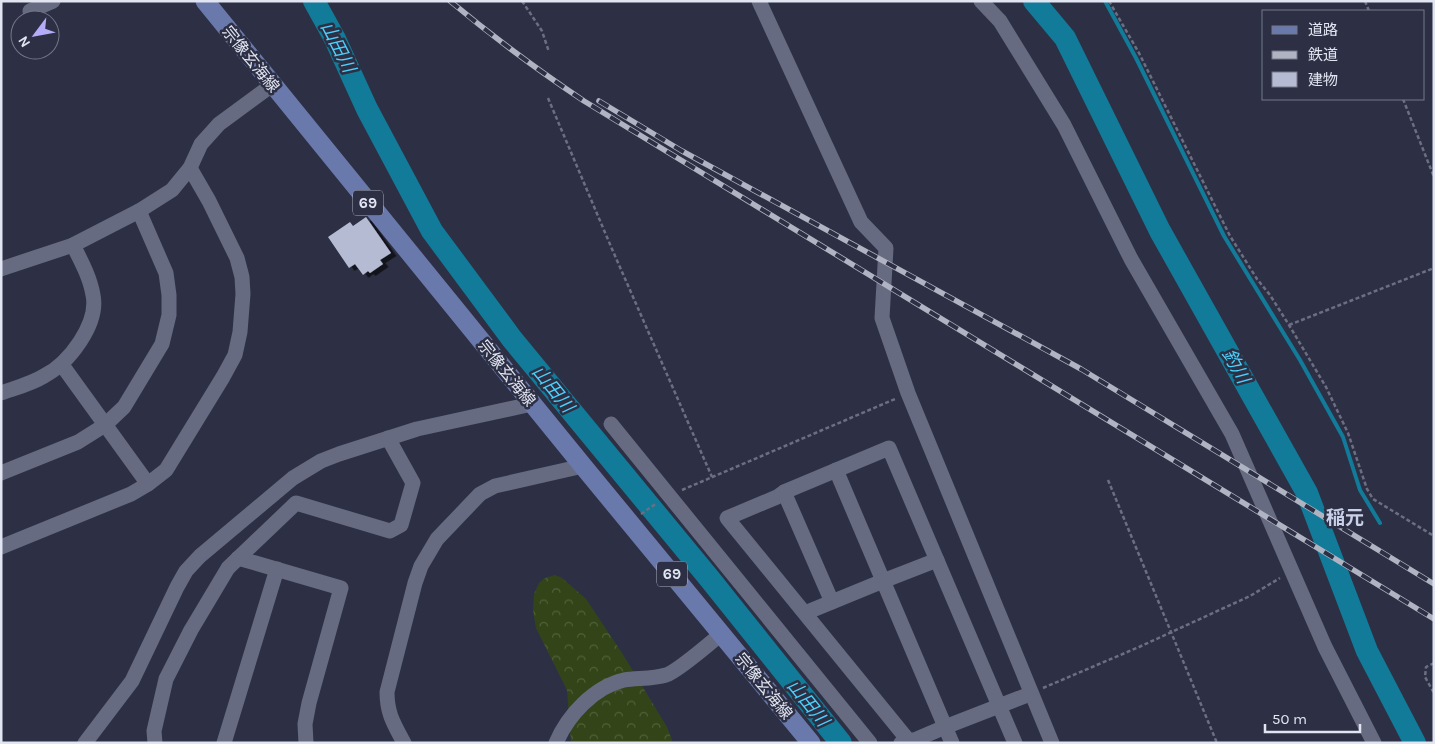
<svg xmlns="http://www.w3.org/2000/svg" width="1435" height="744" font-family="Karla,'Noto Sans JP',sans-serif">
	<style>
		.forest { fill: url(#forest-crowns) }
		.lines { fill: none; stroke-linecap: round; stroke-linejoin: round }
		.stream { stroke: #117b99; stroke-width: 4 }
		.river { stroke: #117b99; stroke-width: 22 }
		.building { fill: #b5bbd3; filter: url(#shadow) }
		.path { stroke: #6c6f81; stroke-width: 2.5; stroke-dasharray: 4 2.5; stroke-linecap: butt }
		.minor { stroke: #666b81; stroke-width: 15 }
		.major { stroke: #6a79ab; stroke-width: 19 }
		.rail-casing { stroke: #b0b3c2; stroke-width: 5.5 }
		.rail { stroke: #2d3044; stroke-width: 4; stroke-dasharray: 11; stroke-linecap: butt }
		.labels { text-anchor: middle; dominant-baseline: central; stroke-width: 5; stroke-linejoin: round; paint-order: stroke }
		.shield { fill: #2d3044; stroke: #abaebd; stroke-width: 1 }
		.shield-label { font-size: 15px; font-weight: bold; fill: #e1e4f1 }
		.street-label { font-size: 16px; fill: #e1e4f1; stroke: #2d3044 }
		.water-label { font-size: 18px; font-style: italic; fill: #4cd0fc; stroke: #2d3044 }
		.quarter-label { font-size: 19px; font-weight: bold; fill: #cad0e9; stroke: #2d3044 }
	</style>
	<defs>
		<pattern id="forest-crowns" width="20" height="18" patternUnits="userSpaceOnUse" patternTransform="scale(1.25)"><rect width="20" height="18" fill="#334518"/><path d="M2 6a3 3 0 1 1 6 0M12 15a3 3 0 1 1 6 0" fill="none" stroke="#50603a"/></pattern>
		<filter id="shadow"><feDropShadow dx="5.5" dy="3" stdDeviation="0" flood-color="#0009"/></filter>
	</defs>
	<rect width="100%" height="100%" fill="#2d3044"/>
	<polygon class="forest" points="555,575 562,578 586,599 622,653 667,727 673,743 571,743 567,690 536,628 533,610 534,594 539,583 545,578"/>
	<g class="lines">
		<g class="stream">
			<polyline points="323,1 335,39"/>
			<polyline points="1105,1 1136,58 1224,236 1300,360 1343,437 1360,490 1380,523"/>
		</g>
		<g class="river">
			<polyline points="314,1 335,39 367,109 432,231 512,339 709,578 841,743"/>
			<polyline points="1034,1 1065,38 1160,231 1307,493 1367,651 1415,743"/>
		</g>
	</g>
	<polygon class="building" points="366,217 391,253 380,260 383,264 370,273 368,271 363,275 355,264 349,268 328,237 350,222 353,226"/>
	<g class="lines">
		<g class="path">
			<polyline points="522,1 542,31 549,52"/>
			<polyline points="1109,1 1139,53 1230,236 1257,279 1270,295 1289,325 1326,387 1348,433 1367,489 1373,499 1434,536"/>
			<polyline points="1365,1 1369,11"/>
			<polyline points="548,98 612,249 712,477"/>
			<polyline points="1403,99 1434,177"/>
			<polyline points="1289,325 1434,268"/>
			<polyline points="1108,480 1217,743"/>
			<polyline points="682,490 895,399"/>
			<polyline points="641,514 657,503"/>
			<polyline points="1434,663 1426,667 1425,677 1434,693"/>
			<polyline points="1043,688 1139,647 1250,596 1280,578"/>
		</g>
		<g class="minor">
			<polyline points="759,1 861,222 886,248 882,318 908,393 1052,743"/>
			<polyline points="981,1 1000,21 1064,125 1131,259 1232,434 1325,647 1374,743"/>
			<polyline points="30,11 53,1"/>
			<polyline points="1,269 73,245 139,211 172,190 190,168 201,144 219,124 272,85"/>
			<polyline points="62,365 148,484"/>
			<path d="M1 393C15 388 31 384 44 376 69 363 99 324 93 295 90 277 81 261 73 245"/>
			<polyline points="611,424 870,743"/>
			<polyline points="836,470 952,743"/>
			<polyline points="1,473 78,442 105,425 124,407 162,344 169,315 169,295 166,273 139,211"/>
			<polyline points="784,492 832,602"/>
			<polyline points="1,547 131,494 148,484 166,470 223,377 235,355 240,332 243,294 242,277 237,258 209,201 190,168"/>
			<polyline points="238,558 341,588 309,703 305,724 306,743"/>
			<polyline points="805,613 883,581 937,560"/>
			<polyline points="908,740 727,518 777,497 784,492 889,448 1015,743"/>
			<polyline points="85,743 132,681 177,587 186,571 200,556 293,478 321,461 339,454 417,429 532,404"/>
			<polyline points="155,743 154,731 166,679 191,630 228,568 296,503 390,531 401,525 413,483 388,438"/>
			<polyline points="224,743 277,569"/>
			<path d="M404 743C394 724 387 714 387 692L415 583 421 566 437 539 480 494 495 486 583 466"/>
			<path d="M556 743C568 715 594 687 624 680 638 678 653 679 666 675 678 671 710 643 721 634"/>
			<polyline points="901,743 917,739 945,727 1030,694"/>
		</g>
		<polyline class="major" points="205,1 583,466 811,743"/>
		<g class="rail-casing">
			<g id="rail">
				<path d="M450 1C493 37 538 70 584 101L1434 619"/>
				<polyline points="599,101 682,151 1081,369 1434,584"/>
			</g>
		</g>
		<use href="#rail" class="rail"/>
	</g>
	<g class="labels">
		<g class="shield">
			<rect x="353" y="190.5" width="30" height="25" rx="4"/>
			<rect x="657" y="561.5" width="30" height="25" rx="4"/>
		</g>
		<g class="shield-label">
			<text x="368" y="203">69</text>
			<text x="672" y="574">69</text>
		</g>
		<g class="street-label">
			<text transform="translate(251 59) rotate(51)">宗像玄海線</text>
			<text transform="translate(507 373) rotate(51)">宗像玄海線</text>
			<text transform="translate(764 686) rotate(51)">宗像玄海線</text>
		</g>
		<g class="water-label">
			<text transform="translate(338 47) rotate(63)">山田川</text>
			<text transform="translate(1236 366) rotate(61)">釣川</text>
			<text transform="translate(553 389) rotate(51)">山田川</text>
			<text transform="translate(808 703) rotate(51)">山田川</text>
		</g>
		<g class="quarter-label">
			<text x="1345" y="518">稲元</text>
		</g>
	</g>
	<rect width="1435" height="744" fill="none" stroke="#e1e4f1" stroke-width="5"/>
	<rect x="1262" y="10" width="162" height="90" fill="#2d3044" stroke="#757889"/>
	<rect x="1272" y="26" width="25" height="8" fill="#6a79ab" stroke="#757889"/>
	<text x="1308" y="35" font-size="15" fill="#e1e4f1">道路</text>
	<rect x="1272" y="51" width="25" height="8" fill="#b0b3c2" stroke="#757889"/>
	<text x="1308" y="60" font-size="15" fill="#e1e4f1">鉄道</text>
	<rect x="1272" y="72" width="25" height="15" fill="#b5bbd3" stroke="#757889"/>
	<text x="1308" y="85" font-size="15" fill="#e1e4f1">建物</text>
	<g transform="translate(35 35) rotate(238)"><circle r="24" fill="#2d3044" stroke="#757889"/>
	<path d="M0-4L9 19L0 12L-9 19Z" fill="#b5acf9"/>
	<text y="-8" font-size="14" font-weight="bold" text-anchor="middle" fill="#e1e4f1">N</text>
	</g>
	<path d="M1265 724v8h95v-8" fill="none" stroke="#e1e4f1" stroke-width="2.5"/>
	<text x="1272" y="724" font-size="15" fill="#e1e4f1" stroke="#2d3044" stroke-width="4" paint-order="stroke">50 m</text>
</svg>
